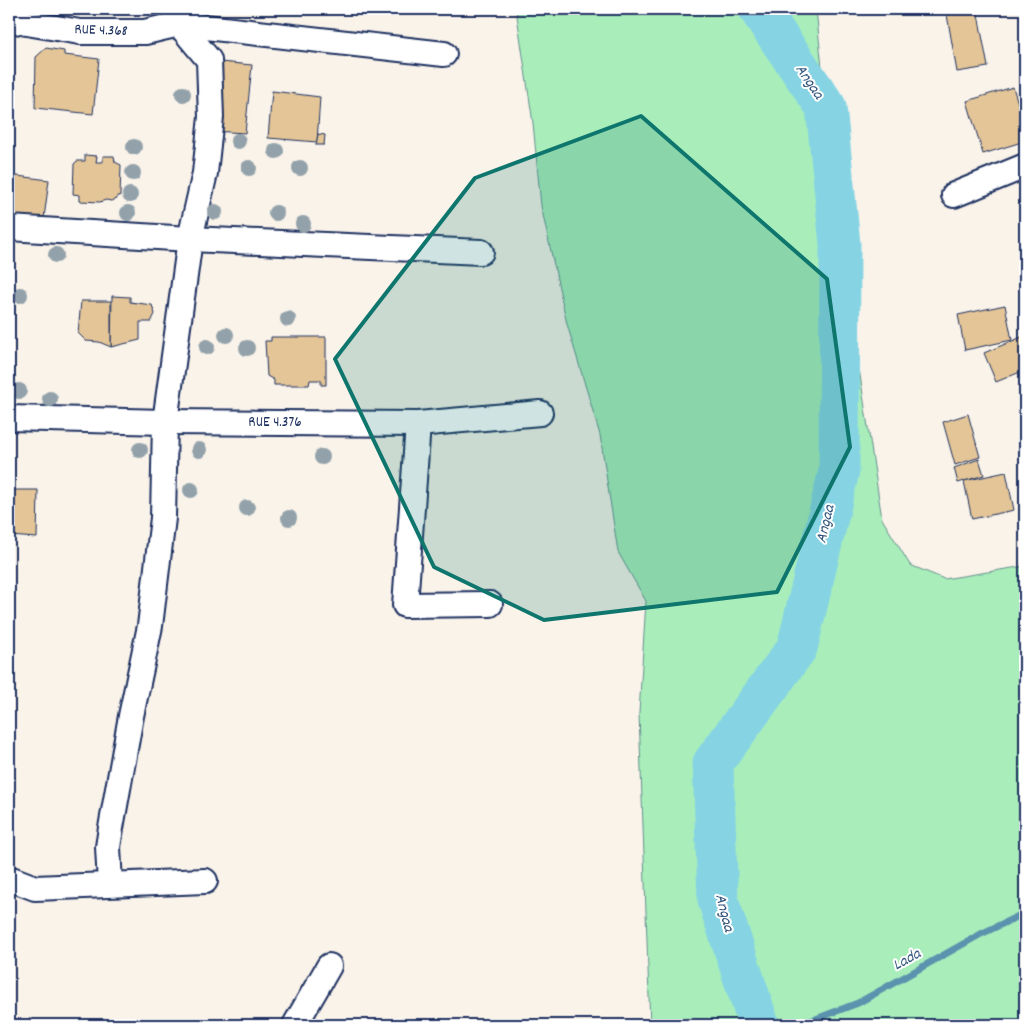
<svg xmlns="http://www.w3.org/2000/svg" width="1034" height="1034" font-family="Dekko,sans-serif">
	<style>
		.green { fill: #a9eeba; stroke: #628e8c }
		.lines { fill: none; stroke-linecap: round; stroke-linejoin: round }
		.stream { stroke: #5b92ae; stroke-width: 7 }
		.river { stroke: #86d4e3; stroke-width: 41 }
		.building { fill: #e4c597; stroke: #1b2f5e }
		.minor-casing { stroke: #1b2f5e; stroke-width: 28 }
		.minor { stroke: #fff; stroke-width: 24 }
		.tree { fill: #93a2aa }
		.marked { fill: #0f766e; fill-opacity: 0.2; stroke: #0f766e; stroke-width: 4; stroke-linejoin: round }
		.labels { text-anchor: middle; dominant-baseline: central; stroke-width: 4; stroke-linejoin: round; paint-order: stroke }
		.street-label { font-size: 15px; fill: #1b2f5e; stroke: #fff }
		.water-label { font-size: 16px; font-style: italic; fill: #36587f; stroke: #fff }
	</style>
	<rect width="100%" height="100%" fill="#faf3ea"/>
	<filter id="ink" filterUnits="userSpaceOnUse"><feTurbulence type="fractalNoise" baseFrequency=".02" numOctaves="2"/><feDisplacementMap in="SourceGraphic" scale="10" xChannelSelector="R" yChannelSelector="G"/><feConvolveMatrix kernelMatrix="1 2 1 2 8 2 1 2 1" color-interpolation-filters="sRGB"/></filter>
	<g filter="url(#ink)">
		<polygon class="green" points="516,9 816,9 840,244 882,519 910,565 944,579 1025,566 1025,1025 650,1025 639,713 646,601 618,552 600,435 567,324 541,206 533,123"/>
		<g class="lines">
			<polyline class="stream" points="800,1025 858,1003 981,934 1025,913"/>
			<polyline class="river" points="759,1025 718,900 713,763 797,648 839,471 840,244 826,107 759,9"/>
		</g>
		<g class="building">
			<polygon points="946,9 977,9 988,67 957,72"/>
			<polygon points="46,48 64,51 64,55 99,59 93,114 35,108 36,57"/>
			<polygon points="220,62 252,65 245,133 214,131"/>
			<polygon points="1013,87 1025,126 1025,141 983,154 967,101"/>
			<polygon points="272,91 320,97 317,142 268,138"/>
			<polygon points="318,134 325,135 324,145 316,145"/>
			<polygon points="85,155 97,156 96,162 103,162 103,156 114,156 115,162 121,165 120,196 117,196 117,199 111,201 106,200 100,202 80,201 80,195 73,194 74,164 77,161 85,161"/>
			<polygon points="9,175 49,180 44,218 9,215"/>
			<polygon points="112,296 130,297 130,302 152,305 155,314 151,322 140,322 140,340 111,347"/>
			<polygon points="81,301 111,301 111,347 99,342 86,341 78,333"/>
			<polygon points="1005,305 1012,340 965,350 958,315"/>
			<polygon points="1024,336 1025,370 996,382 984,353"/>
			<polygon points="271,337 326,337 326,385 321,385 321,380 310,380 309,385 274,385 274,380 267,376 265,341 271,341"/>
			<polygon points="968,414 980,457 955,465 943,422"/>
			<polygon points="979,459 984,475 958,483 954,468"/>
			<polygon points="1006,472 1014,510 972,519 964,481"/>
			<polygon points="9,490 38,490 37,538 9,536"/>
		</g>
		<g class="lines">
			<g class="minor-casing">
				<g id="minor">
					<polyline points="9,20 80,32 145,32 179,24 181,9"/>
					<polyline points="179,24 444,54"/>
					<polyline points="954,195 1025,166"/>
					<polyline points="9,228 190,239 481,252"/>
					<polyline points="9,418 165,422 418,424 540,413"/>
					<polyline points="418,424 405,605 490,604"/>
					<polyline points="9,878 35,888 205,881"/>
					<polyline points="110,884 108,847 111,828 131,716 150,626 163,518 165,422 190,239 205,173 211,117 209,60 179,24"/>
					<polyline points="295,1025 329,966"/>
				</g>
			</g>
			<use href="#minor" class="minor"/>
		</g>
		<g class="tree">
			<circle cx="183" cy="94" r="8"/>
			<circle cx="238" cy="141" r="8"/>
			<circle cx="134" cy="147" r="8"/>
			<circle cx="276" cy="151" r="8"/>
			<circle cx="249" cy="168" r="8"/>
			<circle cx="300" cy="168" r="8"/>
			<circle cx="133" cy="173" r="8"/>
			<circle cx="130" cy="195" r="8"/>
			<circle cx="215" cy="212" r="8"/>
			<circle cx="128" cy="213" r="8"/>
			<circle cx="276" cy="213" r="8"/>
			<circle cx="303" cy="224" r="8"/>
			<circle cx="56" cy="255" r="8"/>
			<circle cx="20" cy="295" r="8"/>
			<circle cx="288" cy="319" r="8"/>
			<circle cx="226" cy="335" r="8"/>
			<circle cx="207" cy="347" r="8"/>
			<circle cx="247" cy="348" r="8"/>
			<circle cx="19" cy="391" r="8"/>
			<circle cx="50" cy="399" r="8"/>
			<circle cx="140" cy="450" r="8"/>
			<circle cx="199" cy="450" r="8"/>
			<circle cx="322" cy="457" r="8"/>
			<circle cx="191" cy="490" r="8"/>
			<circle cx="247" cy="508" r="8"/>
			<circle cx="289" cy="518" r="8"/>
		</g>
	</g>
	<path class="marked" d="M641 116 827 279 850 447 777 592 544 620 434 567 335 359 475 178Z"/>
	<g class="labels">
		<g class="street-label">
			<text transform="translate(101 31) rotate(2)">RUE 4.368</text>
			<text x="275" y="423">RUE 4.376</text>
		</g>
		<g class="water-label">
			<text transform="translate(809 82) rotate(56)">Angaa</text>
			<text transform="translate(826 524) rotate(-77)">Angaa</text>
			<text transform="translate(724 913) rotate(76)">Angaa</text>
			<text transform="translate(907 960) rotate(-29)">Lada</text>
		</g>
	</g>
	<rect width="1034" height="1034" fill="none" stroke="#fff" stroke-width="30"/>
	<rect x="15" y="15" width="1004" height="1004" fill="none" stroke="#1b2f5e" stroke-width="2" filter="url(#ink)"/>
</svg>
